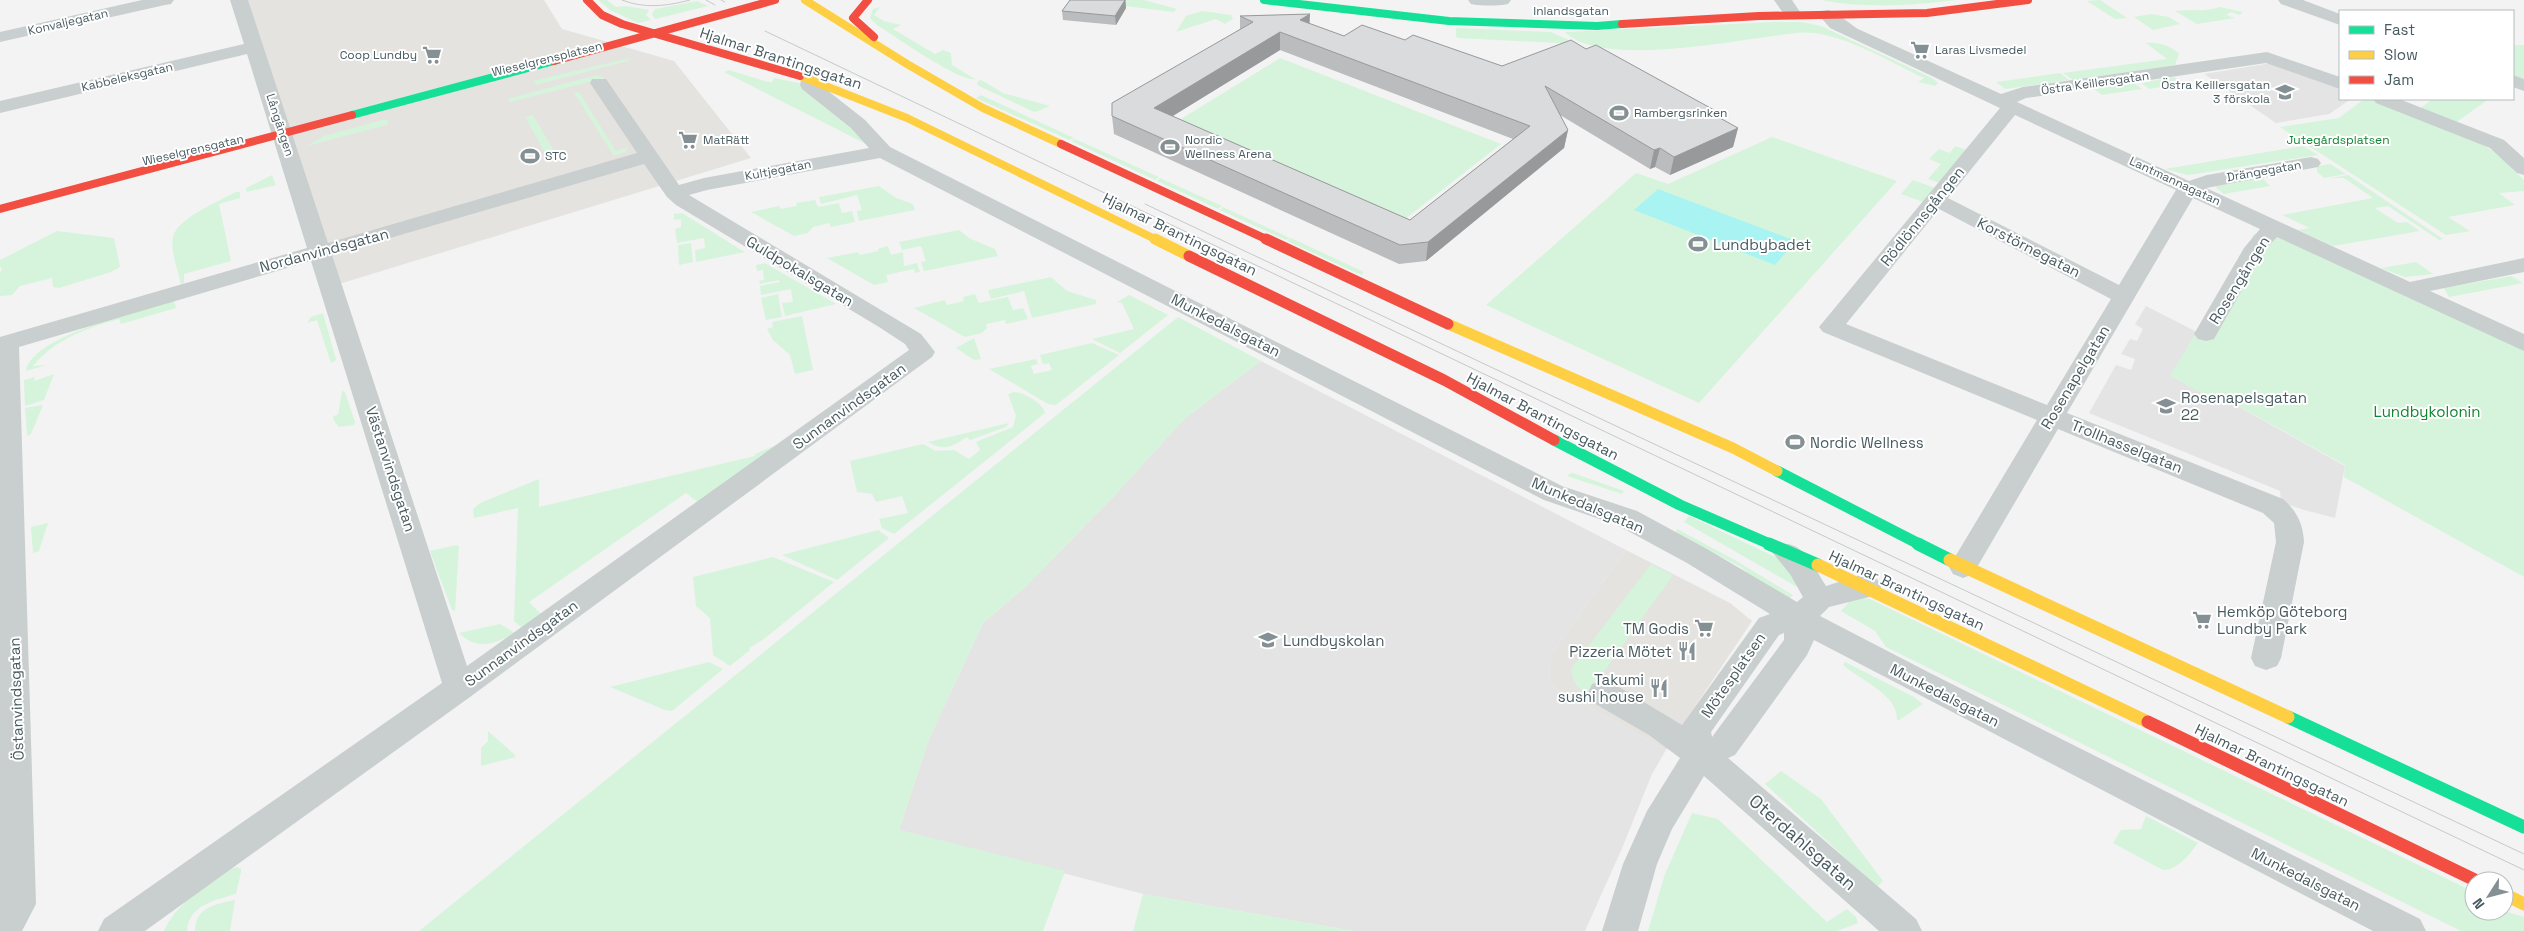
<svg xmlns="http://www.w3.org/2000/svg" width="2524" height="931" font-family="'Space Grotesk',sans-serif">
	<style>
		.commercial { fill: #e5e3e0 }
		.education { fill: #e4e4e5 }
		.green { fill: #d6f4db }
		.water { fill: #a9f4f3 }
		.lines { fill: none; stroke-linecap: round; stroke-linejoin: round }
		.street { fill: #c9cecf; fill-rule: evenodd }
		.fast-far2 { stroke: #16e098; stroke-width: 8 }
		.fast-far1 { stroke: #16e098; stroke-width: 11 }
		.fast { stroke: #16e098; stroke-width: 13 }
		.slow-far2 { stroke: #ffcf43; stroke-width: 8 }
		.slow-far1 { stroke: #ffcf43; stroke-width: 11 }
		.slow { stroke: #ffcf43; stroke-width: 13 }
		.jam-far2 { stroke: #f24e42; stroke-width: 8 }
		.jam-far1 { stroke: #f24e42; stroke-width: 11 }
		.jam { stroke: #f24e42; stroke-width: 13 }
		.tram { stroke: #c6c9ca; stroke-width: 1 }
		.wall { fill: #bbbcbd; fill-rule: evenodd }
		.shaded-wall { fill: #98999a }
		.building { fill: #d9dbdc; stroke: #98999a; fill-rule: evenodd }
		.labels { text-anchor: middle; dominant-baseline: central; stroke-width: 4; stroke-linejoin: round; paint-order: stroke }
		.far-street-label { font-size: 12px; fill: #485b61; stroke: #fff }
		.far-poi-label { font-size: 12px; fill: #485b61; stroke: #fff; text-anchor: start }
		.far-park-label { font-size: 12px; fill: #108531; stroke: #fff }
		.street-label { font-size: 15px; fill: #485b61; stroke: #fff }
		.poi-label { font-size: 15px; fill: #485b61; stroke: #fff; text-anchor: start }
		.park-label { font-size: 15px; fill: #108531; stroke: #fff }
		.near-street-label { font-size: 18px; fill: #485b61; stroke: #fff }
	</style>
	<rect width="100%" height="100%" fill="#f3f3f3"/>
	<g class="commercial">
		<polygon points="243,0 544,0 562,29 674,61 751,158 339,284"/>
		<polygon points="1626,550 1730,603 1752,621 1666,750 1550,685 1549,657"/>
	</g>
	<g class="education">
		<polygon points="2272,63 2340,86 2340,99 2351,99 2329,114 2276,123 2204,74"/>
		<polygon points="2146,306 2197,332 2171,376 2213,399 2218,395 2345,466 2335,518 2304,510 2281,502 2280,491 2089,413 2116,365 2131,370 2135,359 2121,354 2130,339 2137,341 2143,329 2135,324"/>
		<polygon points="1261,361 1626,550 1549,657 1550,685 1666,750 1652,774 1623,846 1585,931 1353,931 1143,894 899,830 929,739 983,623 1025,587 1113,497 1184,419"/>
	</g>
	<g class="green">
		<polygon points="598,0 607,0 616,7 626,6 649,10 646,15 651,20 638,23 610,10"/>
		<polygon points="1078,0 1144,0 1177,9 1173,12"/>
		<path d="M1821 0H1957C1914 5 1865 9 1821 0Z"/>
		<polygon points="2100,0 2127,18 2115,19 2087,1"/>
		<polygon points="697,1 708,6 655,19 652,14 655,9"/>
		<path d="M880 7 874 15 884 21 901 25 893 29 935 54 943 50 951 53 952 65 975 79C961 83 893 35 877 25L870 18 873 9Z"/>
		<path d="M2220 7 2243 12 2239 15 2231 12 2226 15 2235 18 2197 24 2175 11C2191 9 2205 12 2220 7Z"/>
		<polygon points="1202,11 1231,15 1233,19 1225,24 1216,19 1176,32 1186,16"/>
		<polygon points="2151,14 2169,17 2180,24 2153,30 2134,17"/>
		<path d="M1775 22H1802L1821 26 1932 78 1938 83 1935 86 1918 82 1924 78C1890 62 1853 39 1815 33 1799 31 1782 35 1766 37 1720 43 1598 66 1565 32Z"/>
		<polygon points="1456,28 1551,32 1577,44 1458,38 1456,37"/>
		<path d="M2146 43C2158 42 2170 45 2179 54L2175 65 2073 80 2063 73 2167 59Z"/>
		<polygon points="2513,45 2524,45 2524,79 2513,75"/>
		<polygon points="630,58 628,61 536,85 533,81"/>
		<polygon points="1280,58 1501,144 1396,226 1168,127"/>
		<polygon points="729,70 768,82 772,82 774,78 799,83 866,138 866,144 724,72"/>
		<polygon points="2060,73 2069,80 2005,89 1996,82"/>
		<polygon points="597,75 605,78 510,102 507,99"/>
		<polygon points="2174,77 2183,83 2150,89 2141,83"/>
		<polygon points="981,80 1003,93 1050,106 1036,112 1032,111 977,85 978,81"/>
		<polygon points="2134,83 2142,89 2102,95 2094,89"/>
		<polygon points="579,92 616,151 629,147 625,152 614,156 574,93"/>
		<polygon points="981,95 1074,138 1069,140 976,98"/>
		<polygon points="2364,99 2374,99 2479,142 2497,154 2524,180 2524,191 2499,193 2515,205 2448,217 2470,231 2446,235 2280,127 2339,118"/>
		<polygon points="2433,99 2489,99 2455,123 2419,109"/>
		<polygon points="533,115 557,156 548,158 525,117"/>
		<polygon points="386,119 388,121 387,125 306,146 324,136"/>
		<polygon points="1772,137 1897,181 1699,403 1486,305 1636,173 1668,184"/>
		<polygon points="1075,139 1159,177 1155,180 1071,141"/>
		<polygon points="1955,146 1967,150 1939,183 1928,179 1941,164 1929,159 1939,149 1950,153"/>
		<polygon points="2303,146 2318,155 2188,175 2165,169"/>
		<polygon points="2330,164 2346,174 2324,178 2317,172 2317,166"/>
		<polygon points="272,175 276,185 247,192 246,188"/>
		<polygon points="2348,175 2443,239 2439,240 2388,206 2375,208 2398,223 2407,222 2420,231 2333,246 2298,230 2310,228 2282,215 2373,198 2344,178 2331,178"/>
		<polygon points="2261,177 2270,186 2224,194 2216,188 2217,185"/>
		<polygon points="1160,178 1222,206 1218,209 1157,181"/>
		<polygon points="1913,180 1935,188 1923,202 1901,194"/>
		<polygon points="879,186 896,198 913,204 915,210 859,221 857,211 862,210 857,195 821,204 819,197"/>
		<path d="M236 192H240V198L219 204 231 261 184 274V283L181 284C178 271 170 250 173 237 177 218 220 201 236 192Z"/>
		<polygon points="815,200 818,207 839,203 842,213 852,211 855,222 831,227 829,223 813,227 808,233 794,236 751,212 779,206 780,209 797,206 796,203"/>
		<polygon points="1223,207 1290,238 1286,240 1220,210"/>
		<polygon points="682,213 743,251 745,252 696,262 695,250 705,248 704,238 677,243 675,229 681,227 681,219 674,220 674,214"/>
		<polygon points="959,230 969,238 995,249 998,256 924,271 921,262 926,261 921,246 902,250 899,242"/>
		<polygon points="57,231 114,238 120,267 111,272 59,288 53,287 52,278 20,286 12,295 0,296 0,273 2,268 0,267 0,260"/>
		<polygon points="2254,234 2278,235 2524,348 2524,577 2344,477 2345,465 2218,395 2213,399 2170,376"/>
		<polygon points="1291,238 1364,272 1361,275 1287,241"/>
		<polygon points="691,243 693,262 679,265 678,245"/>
		<polygon points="888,246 891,255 903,252 904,266 917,263 920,272 915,273 914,269 886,275 888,282 874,285 827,258 858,252 860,255 878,251 878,249"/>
		<polygon points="2416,262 2433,274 2405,277 2381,268"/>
		<polygon points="765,263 836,304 785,316 782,303 793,302 791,289 761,295 760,286 780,282 779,280 760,284 759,281 764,280 763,270 757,271 756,265"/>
		<polygon points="2511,276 2523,283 2449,297 2444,288"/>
		<polygon points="1051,277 1067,291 1096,300 1096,304 1032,318 1024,291 991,299 988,290"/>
		<polygon points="778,294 782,317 766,320 761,298"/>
		<polygon points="975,294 979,303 1008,297 1013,310 1023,308 1028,319 1006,324 1005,320 986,324 987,328 982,333 965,337 914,308 945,300 947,305 964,301 963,297"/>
		<polygon points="1129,295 1168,315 1120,353 1092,339 1134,329 1122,303 1117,302"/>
		<path d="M174 300 176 308 121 324 119 319C87 328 55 339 33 366L47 365 26 371C31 336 143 310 174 300Z"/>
		<polygon points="323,313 336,360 331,363 317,320 307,323 311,317"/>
		<polygon points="802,316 813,370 795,374 790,355 773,340 767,329 773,327 772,322"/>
		<polygon points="1178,317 1261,361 1184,419 1113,497 1025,587 983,623 929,739 899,830 1065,871 1043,931 419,931"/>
		<polygon points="974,338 981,359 974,360 956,348"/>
		<polygon points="1092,343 1119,355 1056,405 1048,404 989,369 1036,359 1038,364 1031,366 1034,374 1052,370 1049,363 1043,364 1040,355"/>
		<polygon points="54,374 44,400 25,406 24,380 35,377 34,381"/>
		<polygon points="342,391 345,392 355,422 354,425 339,427 334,421 333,416 338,415"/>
		<path d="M1014 392C1024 392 1044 404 1045 413L894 534 882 528 879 519 908 513 902 496 876 502 872 494 857 492 850 461 923 444 936 451 954 450 969 459 980 450 976 442 1013 427 1016 416 1008 394Z"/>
		<polygon points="43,405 31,434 27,436 25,408"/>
		<path d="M1009 423 1006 427 970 440 967 437C952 446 945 452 928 442Z"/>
		<polygon points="776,445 777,447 699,503 686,493 529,602 541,614 522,628 514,621 518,508 474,518 473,509 480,503 539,479 539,507 755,456 755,454"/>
		<polygon points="1571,473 1573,473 1624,491 1622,494 1567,476"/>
		<polygon points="1689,516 1786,562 1797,587 1684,522"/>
		<polygon points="48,523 39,551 33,553 31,527"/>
		<polygon points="1677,529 1735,560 1793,595 1790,598 1780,598 1739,566 1676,533"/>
		<polygon points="878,530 889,538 837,580 782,555"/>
		<polygon points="456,545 459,546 455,611 452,610 430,551"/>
		<polygon points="773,557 834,582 764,639 749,648 750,650 730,666 713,655 710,618 696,606 693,577"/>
		<path d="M1651 564 1673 575 1588 694C1577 688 1572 681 1571 669Z"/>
		<polygon points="1860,598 1870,599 2474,892 2474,911 2504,911 2524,917 2524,931 2461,931 1886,647 1875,631 1841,611 1850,601"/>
		<path d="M500 624 515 633C495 644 477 651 459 633Z"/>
		<polygon points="709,662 723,669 672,711 665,710 610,687"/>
		<path d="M1845 662 1914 697 1923 704 1899 720H1897C1898 694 1860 680 1843 665Z"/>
		<polygon points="488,731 514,754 516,757 481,766 481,748 488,741"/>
		<polygon points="1781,771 1821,799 1883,881 1877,887 1765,784"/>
		<polygon points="1692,813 1718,819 1827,922 1847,909 1856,917 1858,923 1837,931 1648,931 1665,874"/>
		<path d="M2146 816 2198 843C2190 854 2178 870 2163 870L2113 843 2121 830 2141 829Z"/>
		<path d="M237 867 241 869V872L236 894C215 900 189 905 187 931H164C172 909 214 873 237 867Z"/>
		<polygon points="1143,894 1353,931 1133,931"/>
		<path d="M235 900 230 931H195C195 907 216 904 235 900Z"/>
	</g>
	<polygon class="water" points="1658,189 1796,241 1775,265 1634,210"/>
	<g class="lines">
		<g class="street">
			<polygon points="142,0 174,0 171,4 165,5 0,42 0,32"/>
			<path d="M230 0H248L328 243 637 153 590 83 592 79H606L679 185 704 178 869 148 851 128 802 89 800 85 802 75H816L818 83 865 120 890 147 1562 486 1637 511 1707 549 1797 602 1803 597 1790 574 1772 552 1776 545C1802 537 1814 567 1826 586L1858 576 1877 579 1881 587 1877 595 1829 607 1820 616 1928 672 2420 919 2426 931H2373L1814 640 1807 655 1735 755 1728 758 1916 919 1922 931H1879L1704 776 1672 829 1657 864 1638 931H1602L1623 864 1647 811 1680 758 1649 735 1592 702 1588 693 1592 684 1603 681 1614 684 1682 725 1759 618 1770 614 1687 563 1617 525 1544 500 880 158 707 190 689 195 921 334 935 352 932 357 470 697 145 931H98L104 919 442 683 311 261 19 347 36 904 22 931H0V337L307 248 247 54 0 113V101L244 44ZM644 164 667 197 676 205 879 327 905 344 909 350 467 666 332 255ZM1784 633V640L1712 737 1711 732 1779 635Z"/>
			<path d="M1468 0H1511L1508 4C1497 6 1482 6 1471 4Z"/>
			<polygon points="1774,0 1792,0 1802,15 1799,19 1787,19"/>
			<polygon points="2278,0 2303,0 2340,14 2340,25 2281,4"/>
			<path d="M1828 10C1835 11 1850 24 1858 29L2001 94 2023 87 2267 52 2340 77V89L2266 63 2026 98 2017 102 2189 181 2207 175 2311 157 2318 159 2321 163 2318 167 2206 188 2410 282 2524 258V272L2430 291 2524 334V351L2277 237 2264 251 2214 339 2206 341 2198 339 2194 334 2244 248 2260 229 2193 198 2067 413 2283 499C2297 511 2303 524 2304 542L2281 658 2277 666 2266 670 2255 666 2251 658 2276 542 2274 523 2263 513 2058 429 1973 574 1963 578 1953 574 1949 567 2037 420 1823 332 1819 327 2000 108 1830 28 1819 15 1822 11ZM2015 115 2176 190 2119 285 1948 198ZM1939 209 2111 299 2047 405 1846 324Z"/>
			<polygon points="2513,75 2524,79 2524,91 2513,87"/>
			<polygon points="2373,99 2399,99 2504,140 2524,158 2524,175 2517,173 2490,148 2376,103"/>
		</g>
		<g class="fast-far2">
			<polyline points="1264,0 1449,21 1597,26 1622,24"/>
			<polyline points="352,115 554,61"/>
		</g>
		<g class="fast-far1">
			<polyline points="1554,440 1680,505 1772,545"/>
			<polyline points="1777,471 1921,545"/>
		</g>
		<g class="fast">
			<polyline points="1769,544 1818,565"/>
			<polyline points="1918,544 1950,560"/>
			<polyline points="2288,717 2524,827"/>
		</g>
		<g class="slow-far2">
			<polyline points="805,0 907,64 983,108 1061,144"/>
			<polyline points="800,76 907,118 1157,240"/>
		</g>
		<g class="slow-far1">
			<polyline points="1155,239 1189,256"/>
			<polyline points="1448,324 1733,448 1777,471"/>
		</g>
		<g class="slow">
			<polyline points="1950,560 2288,717"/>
			<polyline points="1818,565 2148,722"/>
			<polyline points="2504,894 2524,904"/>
		</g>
		<g class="jam-far2">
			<polyline points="587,0 602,15 622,24 800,76"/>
			<polyline points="868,0 853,18 874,37"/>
			<polyline points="1622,24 1759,16 1927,13 2028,0"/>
			<polyline points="554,61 775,0"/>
			<polyline points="1061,144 1268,240"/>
			<polyline points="0,209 352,115"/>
		</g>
		<g class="jam-far1">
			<polyline points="1266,239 1448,324"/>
			<polyline points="1189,256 1444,380 1554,440"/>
		</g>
		<polyline class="jam" points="2148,722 2477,881"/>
		<g class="tram">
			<path d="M622 0C645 9 667 6 690 0"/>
			<polyline points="706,0 715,5"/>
			<polyline points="721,0 725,2"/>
			<polyline points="765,31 2524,870"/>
			<polyline points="1145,204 2524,854"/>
		</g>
	</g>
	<g class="wall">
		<polygon points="1070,0 1126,0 1126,8 1116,25 1063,20 1062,11"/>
		<path d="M1310 14 1309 24 1344 36 1405 40 1502 66 1586 49 1738 128 1733 147 1670 175 1655 167 1650 169 1560 115 1568 130 1564 148 1426 261 1399 264 1114 134 1112 116 1240 29V16ZM1280 50 1513 139 1410 220 1172 116Z"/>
	</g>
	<g class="shaded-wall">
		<polygon points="1125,0 1126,8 1116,25 1115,16"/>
		<polygon points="1310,14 1309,32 1300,20"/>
		<polygon points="1280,32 1280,50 1155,127 1154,108"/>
		<polygon points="1738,128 1733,147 1670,175 1674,157"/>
		<polygon points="1568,130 1564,148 1426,261 1428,242"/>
		<polygon points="1660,148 1655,167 1650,169 1654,150"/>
	</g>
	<g class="building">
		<polygon points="1070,0 1125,0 1115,16 1062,11"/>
		<path d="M1310 14 1300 20 1344 36 1362 25 1405 40 1413 35 1502 66 1571 40 1586 49 1596 45 1725 116 1720 118 1738 128 1674 157 1660 148 1654 150 1545 86 1568 130 1428 242 1400 245 1112 116V103L1253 22 1240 16ZM1280 32 1530 126 1410 220 1154 108Z"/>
	</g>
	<defs>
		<g id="supermarket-bare" transform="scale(1.5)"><path d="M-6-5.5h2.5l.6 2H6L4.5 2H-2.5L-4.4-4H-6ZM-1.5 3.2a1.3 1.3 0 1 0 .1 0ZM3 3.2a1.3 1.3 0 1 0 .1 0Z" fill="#849094" stroke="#fff" stroke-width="2.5" paint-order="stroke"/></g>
		<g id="school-bare" transform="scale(1.5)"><path d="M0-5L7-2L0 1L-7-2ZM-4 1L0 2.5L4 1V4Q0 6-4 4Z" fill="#849094" stroke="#fff" stroke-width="2.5" paint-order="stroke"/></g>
		<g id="stadium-bare" transform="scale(1.5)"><path d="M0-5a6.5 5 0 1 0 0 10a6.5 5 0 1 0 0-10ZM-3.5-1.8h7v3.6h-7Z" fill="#849094" stroke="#fff" stroke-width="2.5" paint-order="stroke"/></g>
		<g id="restaurant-bare" transform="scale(1.5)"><path d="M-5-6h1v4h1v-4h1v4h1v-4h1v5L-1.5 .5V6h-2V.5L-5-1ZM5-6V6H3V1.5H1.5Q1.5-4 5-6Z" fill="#849094" stroke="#fff" stroke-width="2.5" paint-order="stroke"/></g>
	</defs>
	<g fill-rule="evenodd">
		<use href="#supermarket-bare" x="1920" y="50"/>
		<use href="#supermarket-bare" x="432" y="55"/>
		<use href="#school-bare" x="2285" y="92"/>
		<use href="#stadium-bare" x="1619" y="113"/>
		<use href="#supermarket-bare" x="688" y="140"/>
		<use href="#stadium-bare" x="1170" y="147"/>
		<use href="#stadium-bare" x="530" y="156"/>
		<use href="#stadium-bare" x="1698" y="244"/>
		<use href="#school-bare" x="2166" y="406"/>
		<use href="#stadium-bare" x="1795" y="442"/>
		<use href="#supermarket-bare" x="2202" y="620"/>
		<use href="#supermarket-bare" x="1704" y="628"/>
		<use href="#school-bare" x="1268" y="640"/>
		<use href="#restaurant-bare" x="1687" y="651"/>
		<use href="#restaurant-bare" x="1659" y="688"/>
	</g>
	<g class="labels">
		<g class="far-street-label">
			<text x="1571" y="11">Inlandsgatan</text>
			<text transform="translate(68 22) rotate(-13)">Konvaljegatan</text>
			<text transform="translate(547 59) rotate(-14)">Wieselgrensplatsen</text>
			<text transform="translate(127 77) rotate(-13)">Kabbeleksgatan</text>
			<text transform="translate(2095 83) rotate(-8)">Östra Keillersgatan</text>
			<text transform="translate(280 125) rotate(72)">Långängen</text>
			<text transform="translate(193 150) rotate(-13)">Wieselgrensgatan</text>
			<text transform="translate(778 170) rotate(-11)">Kultjegatan</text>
			<text transform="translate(2264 171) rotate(-10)">Drängegatan</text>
			<text transform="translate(2175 181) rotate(25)">Lantmannagatan</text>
		</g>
		<g class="far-poi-label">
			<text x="1935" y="50">Laras Livsmedel</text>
			<text x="417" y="55" text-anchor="end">Coop Lundby</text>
			<text x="2270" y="85" text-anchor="end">Östra Keillersgatan<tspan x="2270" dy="14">3 förskola</tspan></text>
			<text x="1634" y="113">Rambergsrinken</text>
			<text x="703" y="140">MatRätt</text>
			<text x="1185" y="140">Nordic<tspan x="1185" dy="14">Wellness Arena</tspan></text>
			<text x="545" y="156">STC</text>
		</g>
		<g class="far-park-label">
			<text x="2338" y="140">Jutegårdsplatsen</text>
		</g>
		<g class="street-label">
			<text transform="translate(781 58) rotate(18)">Hjalmar Brantingsgatan</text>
			<text transform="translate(1922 216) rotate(-51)">Rödlönnsgången</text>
			<text transform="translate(1180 234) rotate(26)">Hjalmar Brantingsgatan</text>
			<text transform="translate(2029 247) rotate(27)">Korstörnegatan</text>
			<text transform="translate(324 250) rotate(-15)">Nordanvindsgatan</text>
			<text transform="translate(800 271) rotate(31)">Guldpokalsgatan</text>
			<text transform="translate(2239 280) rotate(-58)">Rosengången</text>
			<text transform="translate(1226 325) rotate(27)">Munkedalsgatan</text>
			<text transform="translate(2075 377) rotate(-59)">Rosenapelgatan</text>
			<text transform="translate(849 406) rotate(-36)">Sunnanvindsgatan</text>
			<text transform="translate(1543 416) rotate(28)">Hjalmar Brantingsgatan</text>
			<text transform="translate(2127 446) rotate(22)">Trollhasselgatan</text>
			<text transform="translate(391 469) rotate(72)">Västanvindsgatan</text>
			<text transform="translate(1588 505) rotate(23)">Munkedalsgatan</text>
			<text transform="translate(1907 590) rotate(25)">Hjalmar Brantingsgatan</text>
			<text transform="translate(521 643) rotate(-36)">Sunnanvindsgatan</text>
			<text transform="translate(1733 675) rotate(-55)">Mötesplatsen</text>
			<text transform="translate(1945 695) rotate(27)">Munkedalsgatan</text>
			<text transform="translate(16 699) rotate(-92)">Östanvindsgatan</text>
			<text transform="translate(2272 765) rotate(26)">Hjalmar Brantingsgatan</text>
			<text transform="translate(2306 879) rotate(27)">Munkedalsgatan</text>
		</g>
		<g class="poi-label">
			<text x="1713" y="244">Lundbybadet</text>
			<text x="2181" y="397">Rosenapelsgatan<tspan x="2181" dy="17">22</tspan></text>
			<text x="1810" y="442">Nordic Wellness</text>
			<text x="2217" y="611">Hemköp Göteborg<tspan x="2217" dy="17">Lundby Park</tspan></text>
			<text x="1689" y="628" text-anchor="end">TM Godis</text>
			<text x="1283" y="640">Lundbyskolan</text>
			<text x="1672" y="651" text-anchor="end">Pizzeria Mötet</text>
			<text x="1644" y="679" text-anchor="end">Takumi<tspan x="1644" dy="17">sushi house</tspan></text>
		</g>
		<g class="park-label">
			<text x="2427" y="411">Lundbykolonin</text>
		</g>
		<g class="near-street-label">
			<text transform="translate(1803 842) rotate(41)">Oterdahlsgatan</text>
		</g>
	</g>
	<rect x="2339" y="10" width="175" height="90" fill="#ffffff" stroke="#b6bdc0"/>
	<rect x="2349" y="26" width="25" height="8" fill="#16e098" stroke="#b6bdc0"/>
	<text x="2384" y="35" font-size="15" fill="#485b61">Fast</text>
	<rect x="2349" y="51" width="25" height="8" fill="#ffcf43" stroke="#b6bdc0"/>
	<text x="2384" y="60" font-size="15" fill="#485b61">Slow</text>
	<rect x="2349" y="76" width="25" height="8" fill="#f24e42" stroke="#b6bdc0"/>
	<text x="2384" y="85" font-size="15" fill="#485b61">Jam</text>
	<g transform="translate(2489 896) rotate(234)"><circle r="24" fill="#ffffff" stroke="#b6bdc0"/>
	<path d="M0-4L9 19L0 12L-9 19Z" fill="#849094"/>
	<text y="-8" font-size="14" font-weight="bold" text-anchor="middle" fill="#485b61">N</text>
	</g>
</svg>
